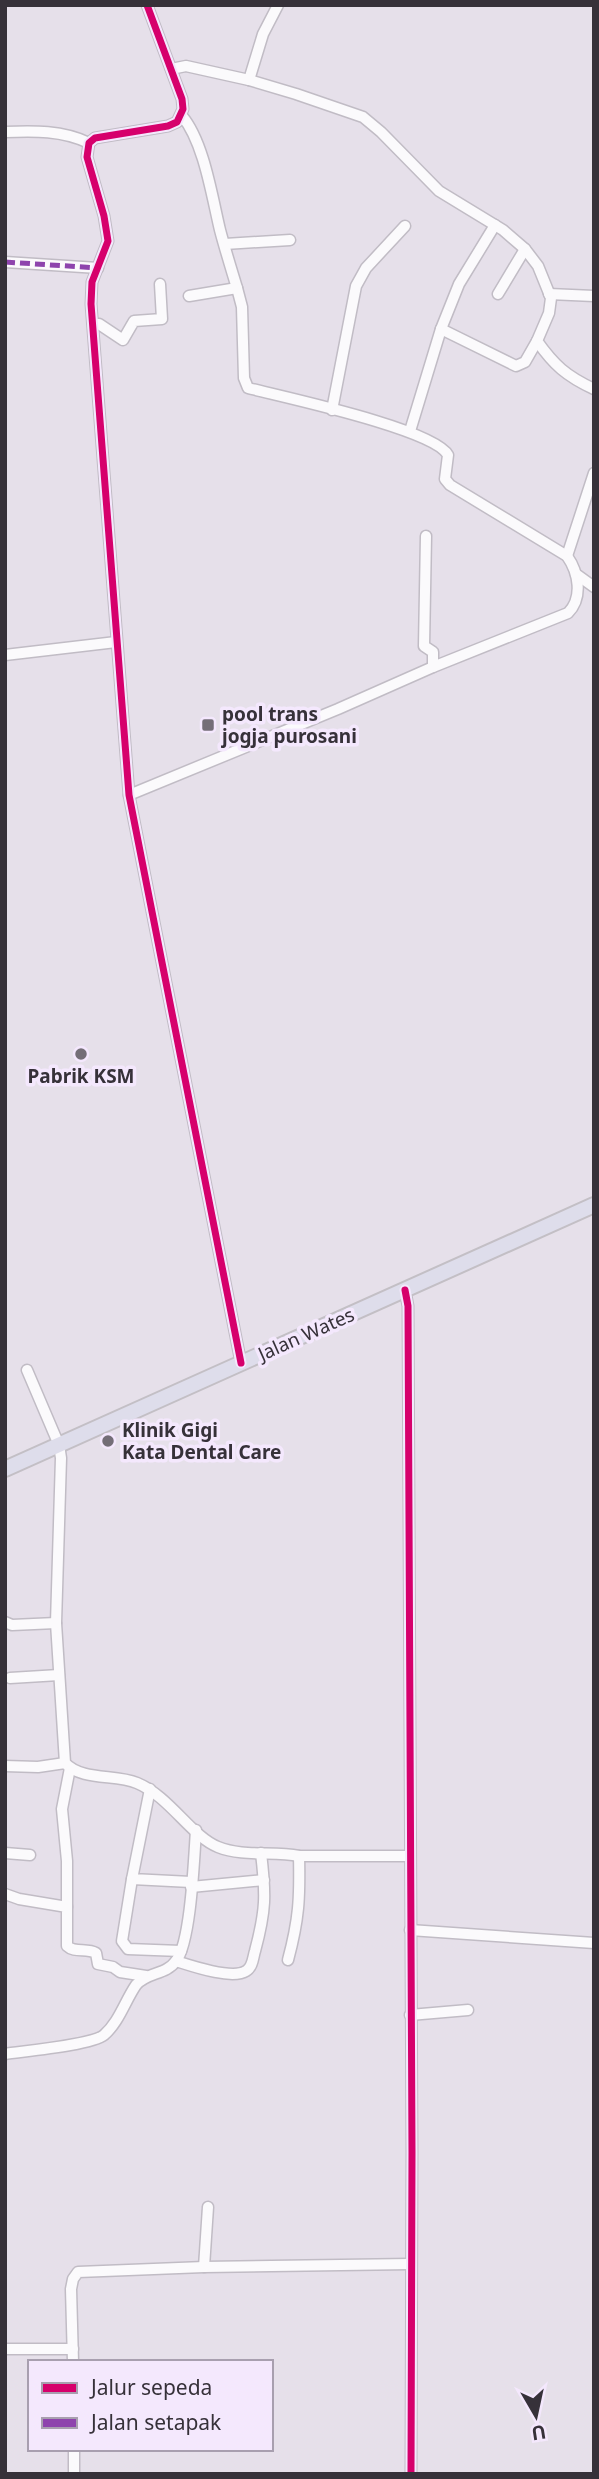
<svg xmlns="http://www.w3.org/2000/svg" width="599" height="2479" font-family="'Noto Sans',sans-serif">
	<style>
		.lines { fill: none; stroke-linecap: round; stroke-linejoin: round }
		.minor-casing { stroke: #c1bcc5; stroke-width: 13 }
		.highway-casing { stroke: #c3bfc5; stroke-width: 18 }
		.minor { stroke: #fbfafc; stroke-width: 10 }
		.highway { stroke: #deddeb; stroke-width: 14 }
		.quiet { stroke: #8e44ad; stroke-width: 5; stroke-dasharray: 10 5; stroke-linecap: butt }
		.cycleway-casing { stroke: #f4e8fd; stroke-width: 11 }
		.cycleway { stroke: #d6006c; stroke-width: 7 }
		.poi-dot { fill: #746e77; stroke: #f4e8fd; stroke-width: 2.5 }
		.labels { text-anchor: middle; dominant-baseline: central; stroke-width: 7; stroke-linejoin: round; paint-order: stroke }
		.poi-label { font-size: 19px; font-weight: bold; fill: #363139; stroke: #f4e8fd; text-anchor: start }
		.street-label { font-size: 19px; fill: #363139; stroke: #f4e8fd }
	</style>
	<rect width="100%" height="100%" fill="#e6e0ea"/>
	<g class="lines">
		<g class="minor-casing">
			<g id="minor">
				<polyline points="147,5 182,99 183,109 177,122 168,126 95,138 89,143 87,157 104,216 108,241 92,282 91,304 129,795 241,1363"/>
				<path d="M171 69 186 66 249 80 296 94 363 117 381 132 439 191 503 230 525 249 538 266 551 298 549 313 537 341C554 365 566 376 594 389"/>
				<polyline points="249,80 263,34 278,5"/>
				<path d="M182 116C204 142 212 197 220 230 225 249 231 268 237 288L189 296"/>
				<path d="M5 132C34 131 62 130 89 143"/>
				<polyline points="225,244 290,240"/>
				<polyline points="5,262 98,268"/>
				<polyline points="498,294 525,249"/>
				<polyline points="549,294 594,296"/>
				<polyline points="93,324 99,324 123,340 134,321 162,319 160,284"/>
				<polyline points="441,329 516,366 525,362 537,341"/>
				<polyline points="332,410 356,286 366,268 405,226"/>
				<polyline points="410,431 441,329 459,284 495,225"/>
				<polyline points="426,536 424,646 433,652 433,667"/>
				<polyline points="567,556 594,473"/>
				<polyline points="576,574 594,587"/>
				<polyline points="5,655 116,642"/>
				<path d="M129 795 338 709 433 667 568 613C583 598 579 573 567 556L450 485 445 479 448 455C434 429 283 397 248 388L244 378 242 307 237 288"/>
				<polyline points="405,1290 408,1306 412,2152 411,2474"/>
				<path d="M27 1370 59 1445 61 1458 56 1623 65 1763C82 1781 115 1774 137 1783 169 1796 192 1837 218 1847 243 1857 273 1851 299 1856H410"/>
				<polyline points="5,1622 12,1625 56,1623"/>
				<polyline points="10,1678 59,1675"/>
				<polyline points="5,1766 38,1767 65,1763"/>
				<polyline points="150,1789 132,1879 191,1882"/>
				<polyline points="5,1853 30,1855"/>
				<polyline points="132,1879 122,1941 128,1949 181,1951"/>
				<polyline points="191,1887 264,1880"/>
				<path d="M5 1894 19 1899 67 1907V1946C74 1953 87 1948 96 1953L98 1964 113 1967 120 1972 146 1976"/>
				<polyline points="67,1907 67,1861 62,1809 70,1768"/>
				<polyline points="410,1930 594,1943"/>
				<path d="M288 1960C299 1919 300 1898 299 1856"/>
				<path d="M176 1961C192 1966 232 1980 246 1971 253 1967 253 1957 255 1951 266 1910 266 1895 261 1853"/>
				<polyline points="410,2015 468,2010"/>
				<path d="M5 2054C25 2051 92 2045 104 2035 119 2022 125 2001 136 1985 147 1972 166 1975 176 1961 191 1942 194 1858 196 1830"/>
				<polyline points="204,2267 208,2207"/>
				<polyline points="5,2349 73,2349"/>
				<polyline points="73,2362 71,2289 73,2279 78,2272 204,2267 411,2264"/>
				<polyline points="74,2449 74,2474"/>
			</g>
		</g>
		<g class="highway-casing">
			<polyline id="highway" points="5,1469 594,1205"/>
		</g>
		<use href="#minor" class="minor"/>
		<use href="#highway" class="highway"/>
		<polyline class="quiet" points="5,262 98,268"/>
		<g class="cycleway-casing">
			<g id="cycleway">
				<polyline points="147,5 182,99 183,109 177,122 168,126 95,138 89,143 87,157 104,216 108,241 92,282 91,304 129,795 241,1363"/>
				<polyline points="405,1290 408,1306 412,2152 411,2474"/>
			</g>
		</g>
		<use href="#cycleway" class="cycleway"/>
	</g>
	<g class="poi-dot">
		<rect x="201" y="718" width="14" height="14" rx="3.5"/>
		<circle cx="81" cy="1054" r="7"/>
		<circle cx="108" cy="1441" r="7"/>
	</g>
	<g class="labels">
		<g class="poi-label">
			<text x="222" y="714">pool trans<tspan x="222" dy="22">jogja purosani</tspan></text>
			<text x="81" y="1076" text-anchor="middle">Pabrik KSM</text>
			<text x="122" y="1430">Klinik Gigi<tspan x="122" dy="22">Kata Dental Care</tspan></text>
		</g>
		<g class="street-label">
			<text transform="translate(306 1334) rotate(-24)">Jalan Wates</text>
		</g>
	</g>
	<rect width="599" height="2479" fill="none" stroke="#363139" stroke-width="14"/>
	<rect x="28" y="2360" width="245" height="91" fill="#f4e8fd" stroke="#a89faf" stroke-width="2"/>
	<rect x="42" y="2383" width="35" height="10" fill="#d6006c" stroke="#a89faf" stroke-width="2"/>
	<text x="91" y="2395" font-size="21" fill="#363139">Jalur sepeda</text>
	<rect x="42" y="2418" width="35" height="10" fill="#8e44ad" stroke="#a89faf" stroke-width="2"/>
	<text x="91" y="2430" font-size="21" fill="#363139">Jalan setapak</text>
	<g transform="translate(536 2416) rotate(171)" stroke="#f4e8fd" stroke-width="5" paint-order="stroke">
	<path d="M0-5L12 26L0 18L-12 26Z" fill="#363139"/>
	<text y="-10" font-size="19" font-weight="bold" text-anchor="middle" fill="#363139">U</text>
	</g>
</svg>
